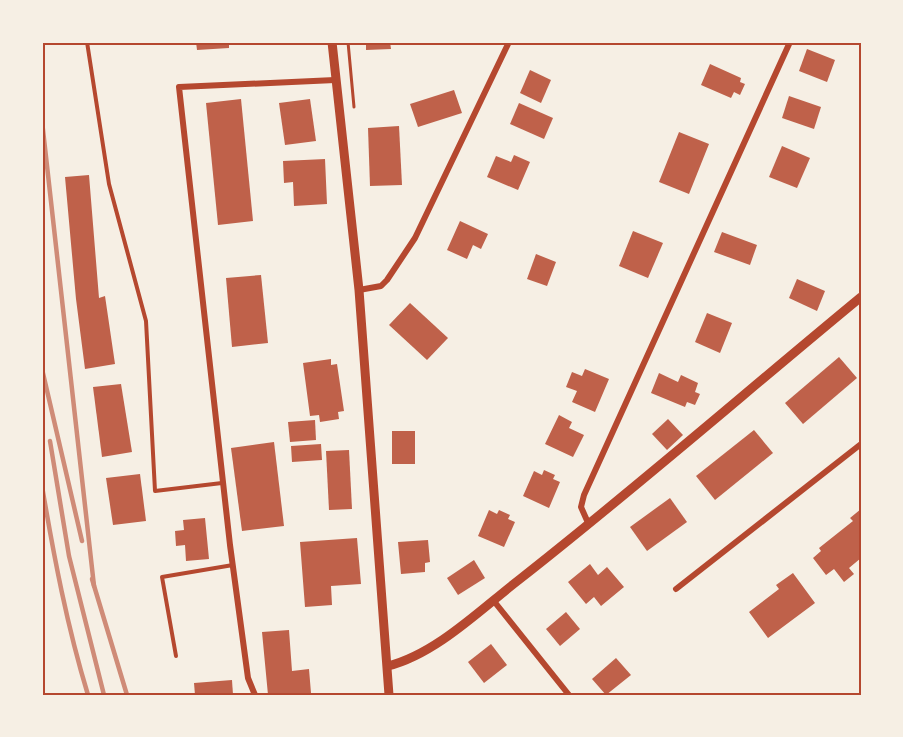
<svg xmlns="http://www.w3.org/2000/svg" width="903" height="737" font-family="'IBM Plex Serif',serif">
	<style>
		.building { fill: #bf614a }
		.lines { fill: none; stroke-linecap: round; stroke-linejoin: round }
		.path { stroke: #b5482f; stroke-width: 3 }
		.service { stroke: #b5482f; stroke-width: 4 }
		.minor { stroke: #b5482f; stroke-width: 6 }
		.tertiary { stroke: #b5482f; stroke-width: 9 }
		.rail { stroke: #cf8b77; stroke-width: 4.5 }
		.neatline { fill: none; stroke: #b5482f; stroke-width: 2 }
	</style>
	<rect width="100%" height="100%" fill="#f6efe4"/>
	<g class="building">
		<polygon points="196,42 229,42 229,48 197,50"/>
		<polygon points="366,42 390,42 391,49 366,50"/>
		<polygon points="807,49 835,60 827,82 799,71"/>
		<polygon points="710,64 741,78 740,82 745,84 740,95 734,92 731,98 701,85"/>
		<polygon points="530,70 551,80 541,103 520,93"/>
		<polygon points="454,90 462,113 418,127 410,104"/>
		<polygon points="789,96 821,107 814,129 782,118"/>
		<polygon points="241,99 253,221 218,225 206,103"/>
		<polygon points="310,99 316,141 285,145 279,103"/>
		<polygon points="519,103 553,118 544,139 510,124"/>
		<polygon points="399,126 402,185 370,186 368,128"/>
		<polygon points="679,132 709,144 689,194 659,182"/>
		<polygon points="782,146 810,158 797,188 769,177"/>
		<polygon points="514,155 530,162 518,190 487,177 496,156 511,162"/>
		<polygon points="325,159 327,204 294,206 293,182 284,183 283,161"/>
		<polygon points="89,175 99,298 105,296 115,364 85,369 76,299 65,177"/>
		<polygon points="460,221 488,234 481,249 473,245 467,259 447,250"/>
		<polygon points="633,231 663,243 648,278 619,266"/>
		<polygon points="722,232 757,245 750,265 714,252"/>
		<polygon points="536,254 556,262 547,286 527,279"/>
		<polygon points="261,275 268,343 232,347 226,278"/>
		<polygon points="797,279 825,291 817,311 789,298"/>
		<polygon points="410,303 448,338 427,360 389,325"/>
		<polygon points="707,313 732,323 720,353 695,342"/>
		<polygon points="839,357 857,378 803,424 785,403"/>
		<polygon points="331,359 331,365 337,364 344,411 338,412 339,419 320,422 319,415 310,416 303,363"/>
		<polygon points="585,369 609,379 595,412 572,402 577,391 566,387 572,372 582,376"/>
		<polygon points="659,373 678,382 681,375 698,383 695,392 700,394 695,405 687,402 685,407 651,393"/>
		<polygon points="121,384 132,452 102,457 93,387"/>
		<polygon points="559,415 572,422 569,428 584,435 573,457 545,444"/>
		<polygon points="668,419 683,435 667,450 652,434"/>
		<polygon points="315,420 316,440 290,442 288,422"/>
		<polygon points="754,430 773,453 715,500 696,476"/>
		<rect x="392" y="431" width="23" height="33"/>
		<polygon points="274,442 284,526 242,531 231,448"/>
		<polygon points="321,444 322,460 292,462 291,446"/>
		<polygon points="349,450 352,509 329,510 326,451"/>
		<polygon points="544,470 555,475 553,479 560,482 549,508 523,496 534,471 542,475"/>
		<polygon points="140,474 146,521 113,525 106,478"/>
		<polygon points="670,498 687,522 647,551 630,527"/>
		<polygon points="861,509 861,558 849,568 854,574 844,582 834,569 826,575 813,558 821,551 819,548 853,521 850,518"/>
		<polygon points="489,510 497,514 499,510 510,515 508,519 515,522 504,547 478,536"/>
		<polygon points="205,518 209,559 186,561 185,545 176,546 175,531 184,530 183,520"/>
		<polygon points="357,538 361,584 331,586 332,605 305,607 300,542"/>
		<polygon points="428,540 430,562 425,563 425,572 401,574 398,542"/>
		<polygon points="474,560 485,578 458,595 447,578"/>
		<polygon points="590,564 598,575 607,567 624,587 601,606 594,597 586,604 568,582"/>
		<polygon points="793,573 815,603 768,638 749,612 779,589 776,585"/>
		<polygon points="566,612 580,629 560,646 546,629"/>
		<polygon points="289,630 292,671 309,669 311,693 268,695 262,632"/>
		<polygon points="491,644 507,665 484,683 468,662"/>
		<polygon points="616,658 631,675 606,695 592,679"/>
		<polygon points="232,680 233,695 195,695 194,683"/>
	</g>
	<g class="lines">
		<polyline class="path" points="348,42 354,107"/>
		<g class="service">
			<polyline points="87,42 109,184 146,321 155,491 222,483"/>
			<polyline points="176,656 162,577 233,565"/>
		</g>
		<g class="minor">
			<polyline points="359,290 381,286 387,280 415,238 509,42"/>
			<polyline points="589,525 581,507 584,495 790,42"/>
			<polyline points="676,589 861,444"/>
			<polyline points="493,600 569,695"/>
			<polyline points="255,695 248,678 230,545 179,87 335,80"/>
		</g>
		<g class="tertiary">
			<polyline points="332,42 359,290 389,695"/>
			<path d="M388 666C436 654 481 609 520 579 636 488 747 391 861 297"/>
		</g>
		<g class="rail">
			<polyline points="42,121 94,586"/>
			<polyline points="42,369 82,541"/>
			<polyline points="50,441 69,556 104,695"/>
			<path d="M42 486C54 557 67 626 88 695"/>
			<polyline points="92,579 127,695"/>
		</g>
	</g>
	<rect width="903" height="737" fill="none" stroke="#f6efe4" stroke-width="87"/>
	<rect x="44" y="44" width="816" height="650" class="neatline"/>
</svg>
